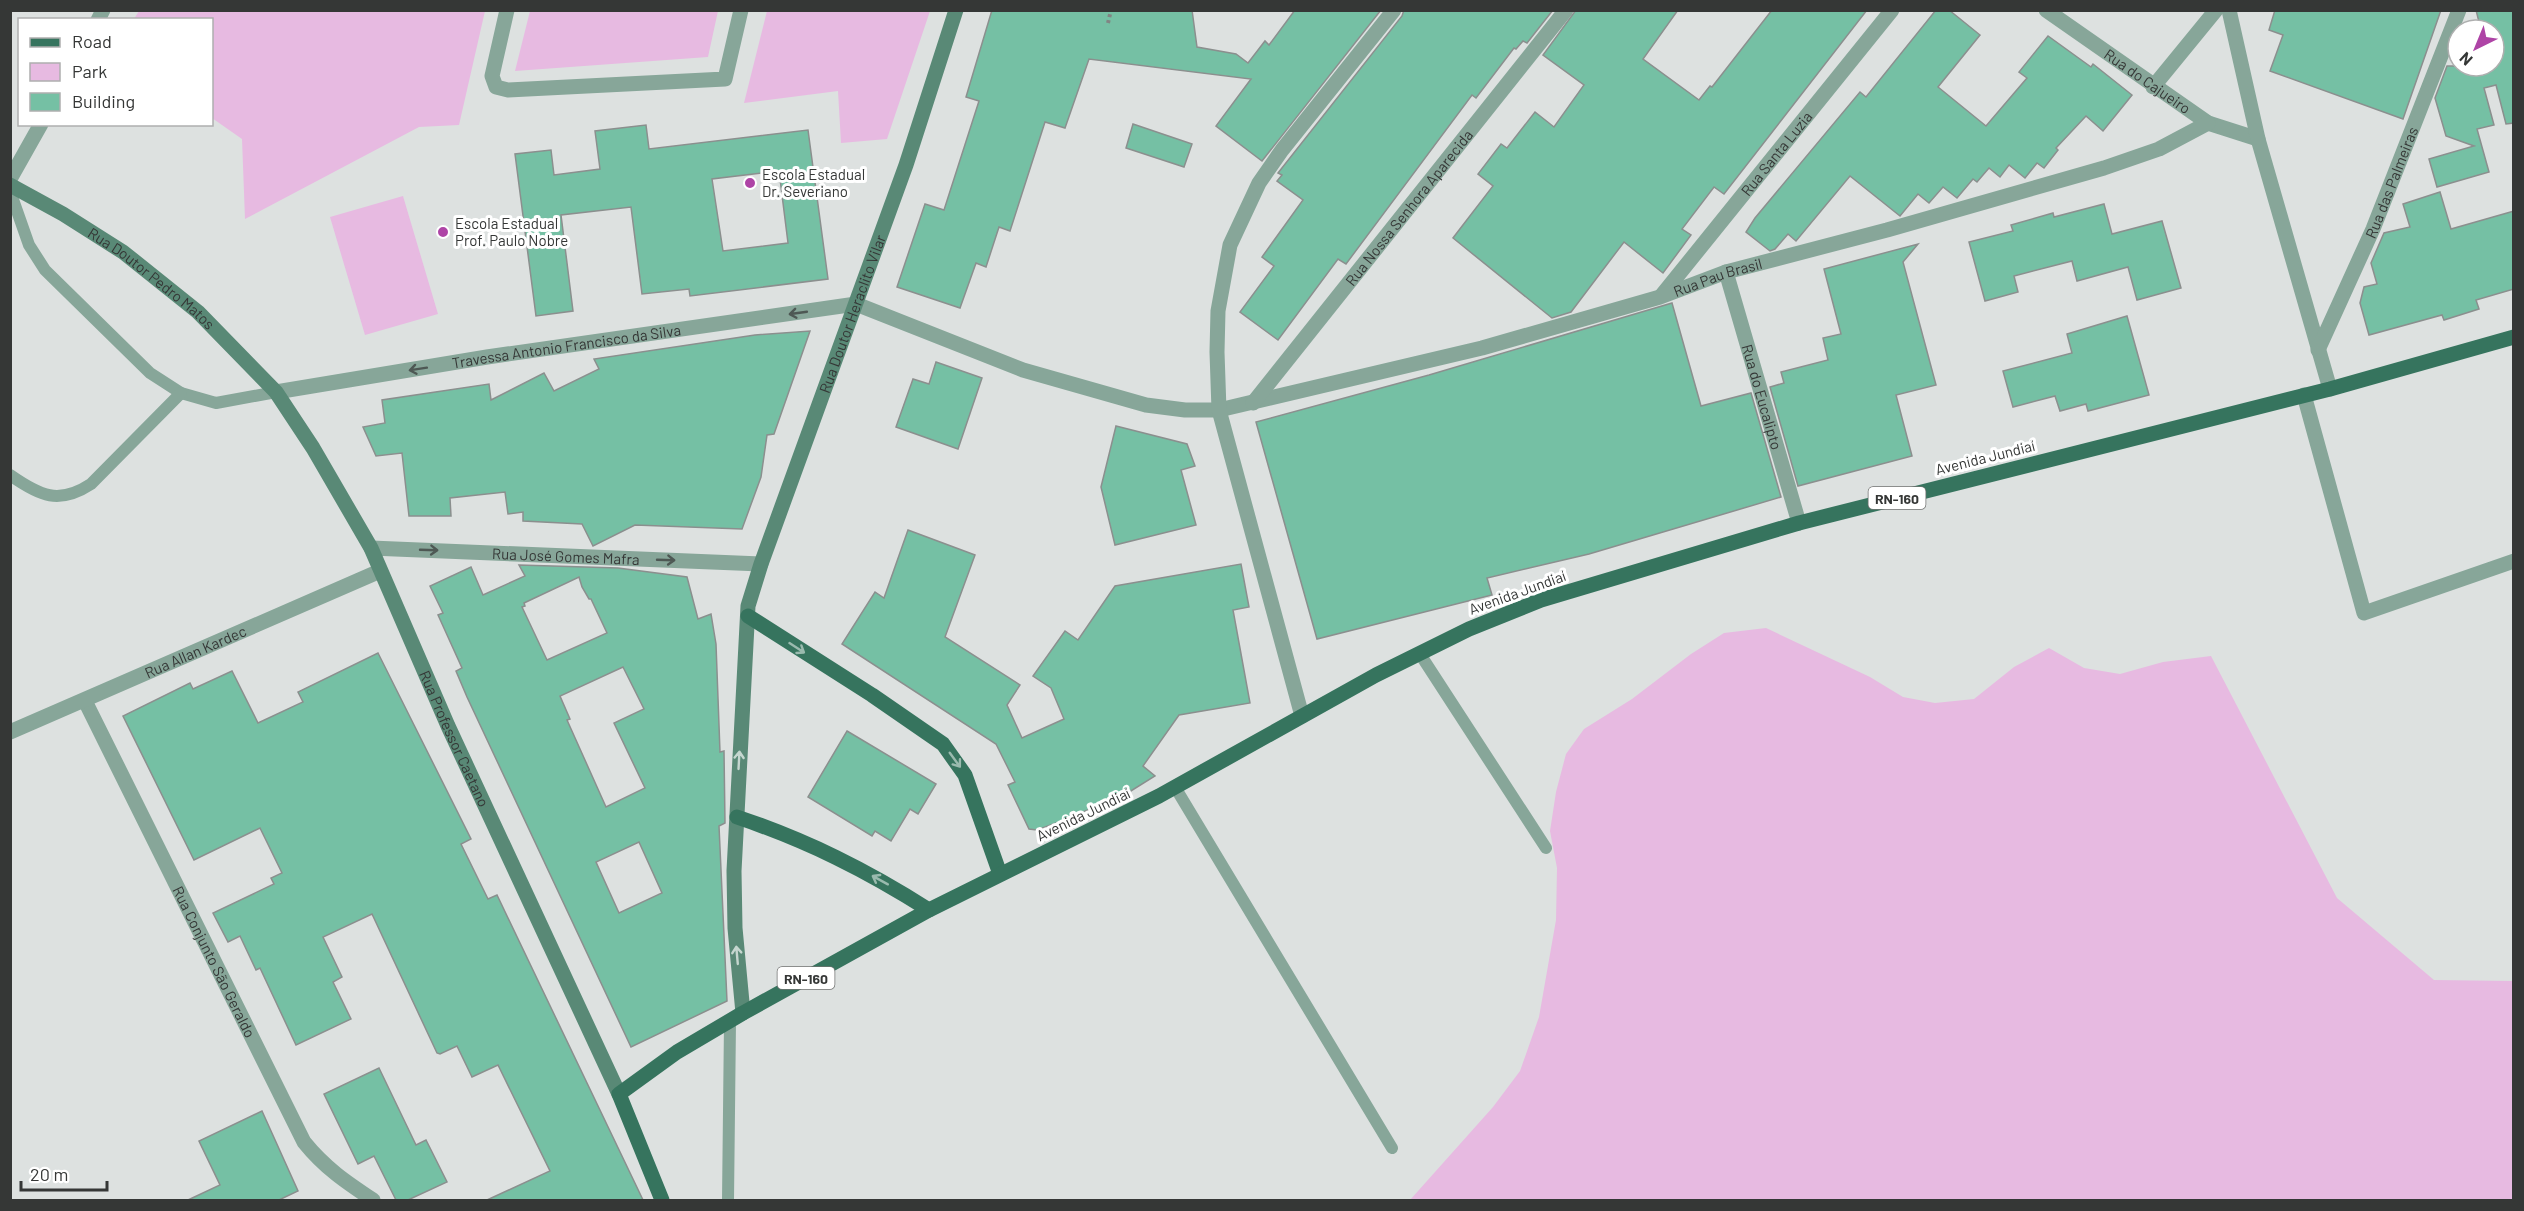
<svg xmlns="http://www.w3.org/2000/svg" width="2524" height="1211" font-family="Barlow,sans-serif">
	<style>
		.green { fill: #e7bae1 }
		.building { fill: #75c0a4; stroke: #8b8f8e; stroke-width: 1.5; fill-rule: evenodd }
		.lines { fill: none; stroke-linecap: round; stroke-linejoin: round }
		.path { stroke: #818483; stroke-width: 4; stroke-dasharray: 3 3; stroke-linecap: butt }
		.lane { stroke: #87a699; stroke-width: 12 }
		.street { stroke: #87a699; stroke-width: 15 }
		.secondary { stroke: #598976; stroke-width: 15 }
		.primary { stroke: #36745e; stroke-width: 15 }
		.oneway { stroke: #4e5854 }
		.oneway2 { stroke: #9abaae }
		.oneway3 { stroke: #c5d6cf }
		.poi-dot { fill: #ae44a6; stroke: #fff; stroke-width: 2 }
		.labels { text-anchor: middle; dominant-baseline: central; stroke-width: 6; stroke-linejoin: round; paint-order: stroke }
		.shield { fill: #fff; stroke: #727372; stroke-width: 1.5 }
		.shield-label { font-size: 14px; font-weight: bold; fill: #353736 }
		.street-label { font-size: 15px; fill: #353736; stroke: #fff }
		.poi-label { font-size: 15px; fill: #353736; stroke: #fff; text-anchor: start }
	</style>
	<rect width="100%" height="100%" fill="#dde1e0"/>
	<g class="green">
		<polygon points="139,11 139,10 485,11 459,125 419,127 245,219 242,139 212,118 212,20 134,19"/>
		<polygon points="530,11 530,10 718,11 708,57 515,71"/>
		<polygon points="767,11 930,11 887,139 841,143 838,91 744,103"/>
		<polygon points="403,196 438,314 365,335 330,217"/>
		<polygon points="1766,628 1870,677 1903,697 1935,703 1974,699 2014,667 2049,648 2084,668 2120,674 2163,662 2211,656 2337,898 2434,980 2513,981 2513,1200 1410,1200 1493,1107 1520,1071 1539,1017 1556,920 1557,868 1550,831 1556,792 1566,754 1584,729 1632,699 1691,654 1724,633"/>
	</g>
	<g class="building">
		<polygon points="992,10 1192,10 1197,47 1236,54 1248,63 1265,41 1269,45 1295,10 1381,10 1262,161 1216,126 1251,79 1089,59 1065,128 1045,122 1010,231 999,227 986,267 976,263 960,308 897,287 925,204 944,210 979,101 966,97"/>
		<polygon points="1404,10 1553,10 1527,43 1523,41 1516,49 1514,48 1476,98 1472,95 1346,264 1338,259 1278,340 1240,312 1274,266 1262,257 1303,200 1277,181 1282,175 1278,173 1402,16"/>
		<polygon points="1576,10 1678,10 1643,59 1699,100 1710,86 1712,87 1772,10 1867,10 1724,194 1714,187 1682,229 1691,235 1663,273 1624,242 1571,312 1552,318 1453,238 1493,186 1478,174 1501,144 1507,148 1535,112 1554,127 1584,85 1543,55"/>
		<polygon points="1936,10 1949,10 1980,35 1938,87 1986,126 2027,78 2019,72 2048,36 2091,67 2093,64 2132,95 2103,131 2086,116 2056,148 2058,150 2044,168 2037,163 2025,178 2009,165 2000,177 1989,168 1977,182 1973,179 1957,198 1943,187 1929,203 1918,194 1900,216 1850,176 1796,241 1788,234 1775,249 1770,251 1746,232 1755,218 1860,92 1866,97"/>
		<polygon points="2275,10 2441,10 2403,119 2270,71 2283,35 2269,30"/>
		<polygon points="2476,10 2514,10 2514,123 2506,124 2496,85 2484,88 2494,125 2477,129 2489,172 2437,187 2429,159 2474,146 2446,136 2435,98 2447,66 2494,66 2494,30 2481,30"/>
		<polygon points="1133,124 1192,144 1184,167 1126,148"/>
		<path d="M646 125 649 149 808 130 828 279 690 296 689 289 642 294 631 207 561 215 573 311 536 316 515 154 551 150 554 175 600 169 595 131ZM779 171 788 243 723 251 712 179Z"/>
		<polygon points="2440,192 2451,229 2514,211 2514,289 2476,300 2479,309 2444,320 2442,315 2369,335 2360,303 2364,287 2377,284 2371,263 2384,233 2410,227 2403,204"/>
		<polygon points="2104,204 2112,234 2162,221 2181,288 2137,300 2128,267 2077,281 2072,261 2014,276 2018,292 1985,301 1969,242 2013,231 2011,225 2053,213 2054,217"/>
		<polygon points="1918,244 1903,262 1936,385 1896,395 1912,456 1798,486 1770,387 1784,383 1781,372 1828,360 1823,338 1841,334 1824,269"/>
		<polygon points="1672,303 1701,406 1751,393 1781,497 1589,554 1487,578 1492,595 1317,639 1256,422 1429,375"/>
		<polygon points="2127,316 2149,395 2088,411 2086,404 2060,411 2055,396 2013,407 2003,371 2072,353 2067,334"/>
		<polygon points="810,331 774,434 767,435 761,477 742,529 635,525 593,546 582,524 523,521 523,512 508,514 505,492 450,498 451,516 409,516 402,453 376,456 363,427 385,423 382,400 489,384 491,400 544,373 554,391 599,369 594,359 755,335"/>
		<polygon points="936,362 982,378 958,449 896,427 913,379 929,384"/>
		<polygon points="1116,426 1187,444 1195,466 1181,470 1196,525 1115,545 1101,487"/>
		<polygon points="908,530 975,555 945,637 1020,685 1007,705 1022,738 1064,719 1051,688 1033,676 1065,631 1078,640 1115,586 1241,564 1249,607 1233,610 1250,703 1179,715 1143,766 1155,776 1126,794 1059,822 1037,830 1029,829 1008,785 1015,782 996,744 842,644 875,592 884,598"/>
		<path d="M519 565 618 568 687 577 698 619 711 614 716 644 720 752 724 751 725 823 719 826 727 1001 631 1047 467 697 456 671 462 668 438 615 443 613 430 586 471 567 483 595 525 576ZM579 577 582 587 589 599H591L607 633 547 660 522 607 525 606 524 603ZM623 667 644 709 614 723 645 788 606 807 567 720 570 719 560 696ZM639 842 662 893 619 913 596 862Z"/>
		<polygon points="378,653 471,839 461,844 488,899 497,895 643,1200 487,1200 550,1171 498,1065 472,1077 457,1046 440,1054 437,1053 372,914 323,937 342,977 333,982 351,1019 296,1045 260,968 256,970 240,936 228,942 213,913 274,884 271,878 282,873 260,828 194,860 123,716 190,683 193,689 232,671 258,723 303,702 298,692"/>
		<polygon points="847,731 936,784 918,814 910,809 891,841 875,831 872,836 808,797"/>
		<polygon points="379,1068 416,1145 426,1140 447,1182 408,1200 396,1200 374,1156 358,1164 324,1094"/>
		<polygon points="262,1111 298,1191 279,1200 188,1200 220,1185 199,1141"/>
	</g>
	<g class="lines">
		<polyline class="path" points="1108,23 1111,10"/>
		<g class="lane">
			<polyline points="10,191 29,245 45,270 150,373 181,393 216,403 276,392"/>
			<path d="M10 475C40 496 59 505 91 484L181 393"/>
			<polyline points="1420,654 1546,848"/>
			<polyline points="1175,787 1392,1148"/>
			<polyline points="728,1200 730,1022"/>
		</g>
		<g class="street">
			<polyline points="507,10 492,76 496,87 508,90 725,79 741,10"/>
			<path id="s1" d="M2046 10 2208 123 2258 139"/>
			<polyline points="2229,10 2258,139 2330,389"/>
			<polyline points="98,20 103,10"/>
			<polyline points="2153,87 2216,10"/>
			<polyline points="10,179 41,124"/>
			<path id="s2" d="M1726 272 1799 523"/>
			<path id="s3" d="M1662 295 1892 10"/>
			<path id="s4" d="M2318 350 2373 229 2459 10"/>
			<path id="s5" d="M276 392 487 357 856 304 1023 370 1146 405 1185 410H1219L1482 348 1660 297 1726 272 1887 230 2104 168 2159 149 2208 123"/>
			<polyline points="2304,395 2364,613 2514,561"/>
			<path id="s6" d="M1253 403 1566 10"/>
			<path id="s7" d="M371 548 761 564"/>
			<path id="s8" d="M85 701 304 1142C325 1168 346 1182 373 1200"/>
			<polyline points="1302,716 1219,410 1217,352 1218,311 1230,245 1259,183 1282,150 1394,10"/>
			<path id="s9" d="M10 732 380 571"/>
		</g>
		<g class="secondary">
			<path id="s10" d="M10 185 63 214 123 252 198 312 276 392 313 448 371 548 448 726 619 1094"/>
			<path id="s11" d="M743 1013 735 928 734 871 748 606 761 564 906 165 956 10"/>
		</g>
		<g class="primary">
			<polyline points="748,616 872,695 943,744 965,775 1000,874"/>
			<path d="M737 817C808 841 866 870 929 910"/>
			<polyline points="662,1200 619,1094 677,1052 743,1013 929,910 1159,796 1376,675 1469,629 1541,600 1799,523 2330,389 2514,337"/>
		</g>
	</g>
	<defs><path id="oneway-shaft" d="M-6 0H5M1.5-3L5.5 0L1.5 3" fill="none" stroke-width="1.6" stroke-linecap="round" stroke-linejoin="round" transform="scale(1.5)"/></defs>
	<g class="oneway">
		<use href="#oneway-shaft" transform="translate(798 313) rotate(172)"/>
		<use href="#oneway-shaft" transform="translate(418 369) rotate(171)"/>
		<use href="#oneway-shaft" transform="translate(429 550) rotate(2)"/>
		<use href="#oneway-shaft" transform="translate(666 560) rotate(2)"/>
	</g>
	<g class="oneway2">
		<use href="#oneway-shaft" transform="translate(797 648) rotate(33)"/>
		<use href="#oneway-shaft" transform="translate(955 760) rotate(54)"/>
		<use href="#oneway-shaft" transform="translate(880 880) rotate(-151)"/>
	</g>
	<g class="oneway3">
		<use href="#oneway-shaft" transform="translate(739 760) rotate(-87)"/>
		<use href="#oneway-shaft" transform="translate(737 955) rotate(-95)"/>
	</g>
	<g class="poi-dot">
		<circle cx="750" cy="183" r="6"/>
		<circle cx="443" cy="232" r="6"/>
	</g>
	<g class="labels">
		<g class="shield">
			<rect x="1868.5" y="487" width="57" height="22" rx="4.5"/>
			<rect x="777.5" y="967" width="57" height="22" rx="4.5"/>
		</g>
		<g class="shield-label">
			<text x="1897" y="498">RN-160</text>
			<text x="806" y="978">RN-160</text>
		</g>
		<g class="street-label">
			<text stroke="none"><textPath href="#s1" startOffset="124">Rua do Cajueiro</textPath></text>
			<text stroke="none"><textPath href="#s3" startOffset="182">Rua Santa Luzia</textPath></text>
			<text stroke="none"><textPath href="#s4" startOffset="183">Rua das Palmeiras</textPath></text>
			<text stroke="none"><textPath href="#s6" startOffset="250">Rua Nossa Senhora Aparecida</textPath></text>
			<text stroke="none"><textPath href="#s5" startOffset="1484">Rua Pau Brasil</textPath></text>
			<text stroke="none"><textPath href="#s10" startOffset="170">Rua Doutor Pedro Matos</textPath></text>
			<text stroke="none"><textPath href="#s11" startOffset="718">Rua Doutor Heraclito Vilar</textPath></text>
			<text stroke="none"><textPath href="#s5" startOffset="294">Travessa Antonio Francisco da Silva</textPath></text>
			<text stroke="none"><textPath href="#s2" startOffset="130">Rua do Eucalipto</textPath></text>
			<text transform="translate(1985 457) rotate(-14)">Avenida Jundiaí</text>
			<text stroke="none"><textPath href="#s7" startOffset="195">Rua José Gomes Mafra</textPath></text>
			<text transform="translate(1517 592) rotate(-20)">Avenida Jundiaí</text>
			<text stroke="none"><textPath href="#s9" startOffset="202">Rua Allan Kardec</textPath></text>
			<text stroke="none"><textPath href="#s10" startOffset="730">Rua Professor Caetano</textPath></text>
			<text transform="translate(1083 814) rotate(-26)">Avenida Jundiaí</text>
			<text stroke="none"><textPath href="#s8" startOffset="291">Rua Conjunto São Geraldo</textPath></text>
		</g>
		<g class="poi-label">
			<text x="762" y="174">Escola Estadual<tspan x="762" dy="17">Dr. Severiano</tspan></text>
			<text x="455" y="223">Escola Estadual<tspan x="455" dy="17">Prof. Paulo Nobre</tspan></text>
		</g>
	</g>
	<rect width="2524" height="1211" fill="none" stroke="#353736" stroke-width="24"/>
	<rect x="18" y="18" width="195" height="108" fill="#ffffff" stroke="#aeafaf" stroke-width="1.5"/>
	<rect x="30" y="38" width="30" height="9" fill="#36745e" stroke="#aeafaf" stroke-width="1.5"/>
	<text x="72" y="48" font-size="18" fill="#353736">Road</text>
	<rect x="30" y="63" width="30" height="18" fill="#e7bae1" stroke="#aeafaf" stroke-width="1.5"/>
	<text x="72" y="78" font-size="18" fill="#353736">Park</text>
	<rect x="30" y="93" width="30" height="18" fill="#75c0a4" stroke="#aeafaf" stroke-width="1.5"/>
	<text x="72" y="108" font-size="18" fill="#353736">Building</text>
	<g transform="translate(2476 48) rotate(223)"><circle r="28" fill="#ffffff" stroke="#aeafaf" stroke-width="1.5"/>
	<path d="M0-4.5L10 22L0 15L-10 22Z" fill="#ae44a6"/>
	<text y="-9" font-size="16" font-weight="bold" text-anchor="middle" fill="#353736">N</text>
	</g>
	<path d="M21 1181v9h86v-9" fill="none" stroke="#353736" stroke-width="3"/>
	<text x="30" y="1181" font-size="18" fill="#353736" stroke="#ffffff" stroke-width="4.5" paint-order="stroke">20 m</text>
</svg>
